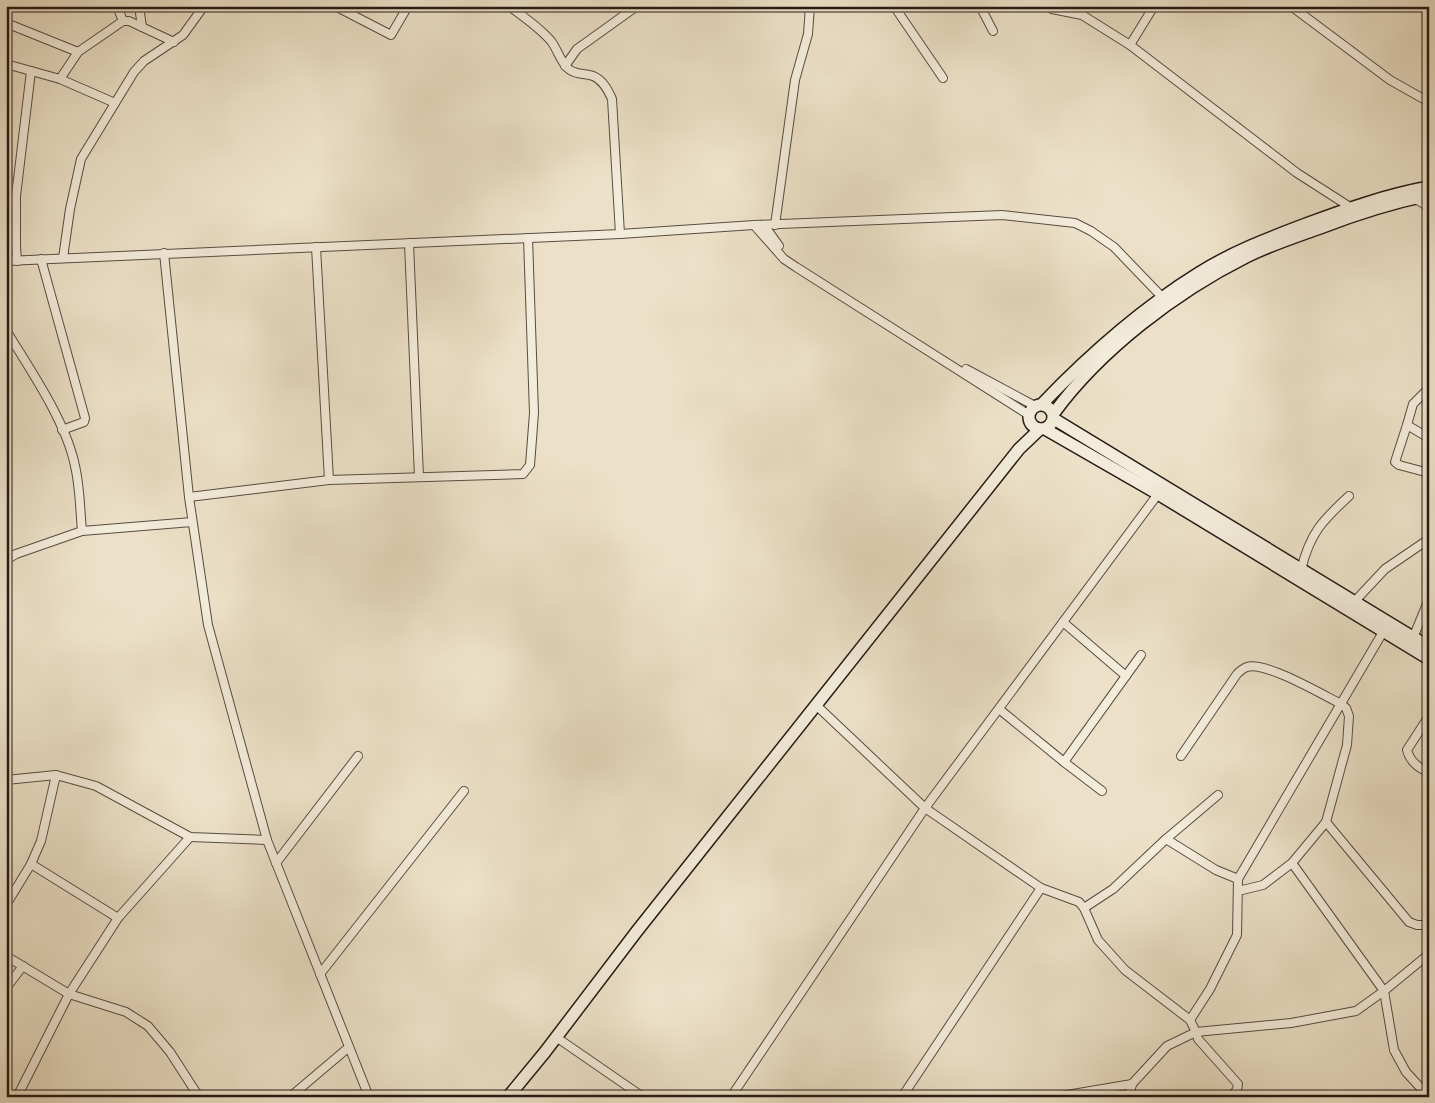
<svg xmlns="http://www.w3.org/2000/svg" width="1435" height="1103" font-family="'IM FELL English',serif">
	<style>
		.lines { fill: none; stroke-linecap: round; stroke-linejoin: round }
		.street-casing { stroke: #584c42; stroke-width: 10 }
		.secondary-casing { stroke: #261a15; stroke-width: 14 }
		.street { stroke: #f3ecdb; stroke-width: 8 }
		.secondary { stroke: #f3ecdb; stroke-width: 11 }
	</style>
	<rect width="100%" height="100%" fill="#ece1c8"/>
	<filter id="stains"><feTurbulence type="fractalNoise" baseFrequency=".004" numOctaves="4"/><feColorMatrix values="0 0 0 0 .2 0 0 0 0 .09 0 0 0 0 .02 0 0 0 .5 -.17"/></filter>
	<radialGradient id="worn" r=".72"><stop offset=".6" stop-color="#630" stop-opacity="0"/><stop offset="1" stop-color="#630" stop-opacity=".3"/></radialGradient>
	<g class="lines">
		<g class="street-casing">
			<g id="street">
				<polyline points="117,6 123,21 129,21 174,42"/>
				<polyline points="139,6 142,27"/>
				<polyline points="335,6 391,35 408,6"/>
				<path d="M509 6C523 16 540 28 551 41 558 50 561 64 570 70 577 75 585 73 593 76 603 80 608 90 612 99L620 234"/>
				<polyline points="894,6 943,78"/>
				<polyline points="980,6 993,31"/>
				<polyline points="1049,6 1052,9 1082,15 1130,45 1297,173 1350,207"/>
				<polyline points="1291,6 1390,80 1429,102"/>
				<polyline points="6,21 6,23 78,52"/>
				<polyline points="1130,45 1154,6"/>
				<polyline points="6,64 60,79 115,103"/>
				<polyline points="565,66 577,49 637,6"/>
				<polyline points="60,79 78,52 123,21"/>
				<polyline points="1414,198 1429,207"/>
				<polyline points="754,225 784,259 796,267 1029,415"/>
				<polyline points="764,225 779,246"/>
				<polyline points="775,225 795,80 808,34 810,6"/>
				<polyline points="6,243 16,246 17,261"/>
				<polyline points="409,243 419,477"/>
				<polyline points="16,246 16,196 31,71"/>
				<polyline points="316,247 329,480"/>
				<polyline points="164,253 189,497 208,625 267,840 369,1097"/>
				<polyline points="63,258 70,209 81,159 134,72 144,61 183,35 204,6"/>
				<polyline points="41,259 85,418 84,422 62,430"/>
				<polyline points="6,261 620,234 754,225 1002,215 1075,223 1091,231 1114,247 1163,298"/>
				<path d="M6 330C30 370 66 421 75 466 80 487 80 510 82 531"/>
				<polyline points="966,369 1035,406"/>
				<polyline points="1429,388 1413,404 1407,425 1395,462 1399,465 1429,473"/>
				<polyline points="1407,425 1429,438"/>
				<polyline points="189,497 329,480 523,474 530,465 534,413 528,238"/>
				<polyline points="6,560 16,554 82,531 192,522"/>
				<path d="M1301 570C1310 533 1322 521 1349 496"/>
				<polyline points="1355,601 1385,569 1429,539"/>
				<polyline points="1063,622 1126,676"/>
				<polyline points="1413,638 1429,599"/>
				<polyline points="816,705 925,808 1041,888 902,1097"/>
				<polyline points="999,709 1064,762"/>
				<path d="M1429 716 1407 750C1410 762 1418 767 1429 773"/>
				<path d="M1181 756 1237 674C1240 671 1244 668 1247 667 1265 661 1323 695 1341 704L1346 708 1349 716 1347 745 1326 822 1292 863 1263 885 1238 891"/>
				<polyline points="6,780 56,775 96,786 190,837 267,840"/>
				<polyline points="1102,791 1064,762 1141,655"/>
				<polyline points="1326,822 1409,922 1417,925 1429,925"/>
				<polyline points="1166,839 1216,870 1238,879"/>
				<polyline points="276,863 358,756"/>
				<polyline points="1292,863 1384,991 1394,1050 1406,1072 1429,1097"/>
				<polyline points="31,864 118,918"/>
				<polyline points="1041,888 1079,902 1084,908 1098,940 1125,970 1190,1020 1196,1032 1291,1023 1356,1011 1384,991 1429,954"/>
				<polyline points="6,905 31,864 41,841 56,775"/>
				<polyline points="1084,908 1113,889 1166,839 1218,795"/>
				<polyline points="6,956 69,994 126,1012 148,1026 170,1052 199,1097"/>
				<polyline points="320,974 464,791"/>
				<polyline points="6,988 23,966"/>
				<polyline points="1190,1020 1210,989 1237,935 1238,879 1383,632"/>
				<polyline points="556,1037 643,1097"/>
				<polyline points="17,1097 69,994 118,918 190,837"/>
				<polyline points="290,1097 349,1047"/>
				<polyline points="731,1097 925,808 1158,494"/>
				<polyline points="1055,1097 1132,1084 1167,1046 1196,1032 1198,1039 1238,1084 1237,1090 1230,1097"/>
				<polyline points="1129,1097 1132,1084"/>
			</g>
		</g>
		<g class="secondary-casing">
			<g id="secondary">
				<path d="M1042 404C1089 355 1141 309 1199 273 1232 252 1269 238 1306 224 1346 209 1386 195 1429 187"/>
				<circle cx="1041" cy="417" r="12"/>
				<path d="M1054 413C1100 350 1176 292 1246 257 1270 245 1295 237 1320 228 1356 214 1391 203 1429 195"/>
				<polyline points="1054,419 1429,647"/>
				<polyline points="1045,429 1158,494 1429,659"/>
				<polyline points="508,1097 545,1052 637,931 1019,449 1040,429"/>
			</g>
		</g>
		<use href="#street" class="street"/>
		<use href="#secondary" class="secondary"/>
	</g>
	<rect width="1435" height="1103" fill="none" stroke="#ece1c8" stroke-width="25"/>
	<rect x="8" y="8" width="1420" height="1088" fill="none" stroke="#261a15" stroke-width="2.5"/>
	<rect x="12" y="12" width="1410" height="1078" fill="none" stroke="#261a15"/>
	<rect width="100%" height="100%" filter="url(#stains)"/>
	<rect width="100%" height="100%" fill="url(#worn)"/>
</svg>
